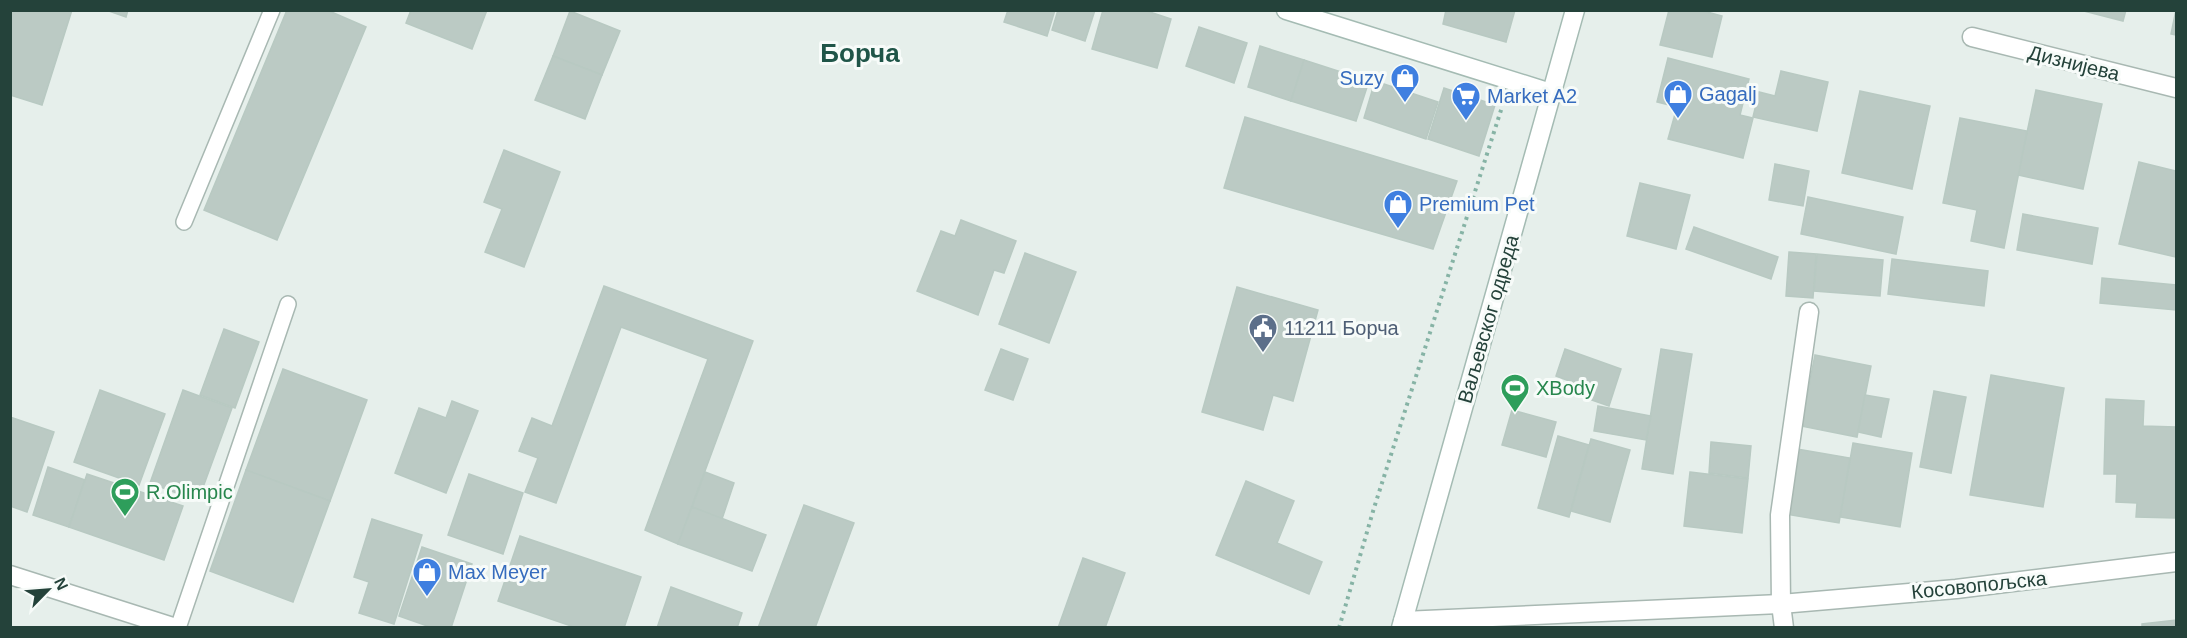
<svg xmlns="http://www.w3.org/2000/svg" width="2187" height="638" font-family="Helvetica,sans-serif">
	<style>
		.building { fill: #bbcac4; stroke: #b8c9c2; stroke-width: 1.5 }
		.lines { fill: none; stroke-linecap: round; stroke-linejoin: round }
		.lane-casing { stroke: #a8b8b2; stroke-width: 18 }
		.street-casing { stroke: #a8b8b2; stroke-width: 21 }
		.secondary-casing { stroke: #a4bbb3; stroke-width: 21 }
		.path { stroke: #86b3a5; stroke-width: 4; stroke-dasharray: 3 4.5; stroke-linecap: butt }
		.lane { stroke: #fff; stroke-width: 15 }
		.street { stroke: #fff; stroke-width: 18 }
		.secondary { stroke: #fff; stroke-width: 18 }
		.labels { text-anchor: middle; dominant-baseline: central; stroke-width: 6; stroke-linejoin: round; paint-order: stroke }
		.street-label { font-size: 20px; fill: #24423a; stroke: #f7fbf9 }
		.shop-label { font-size: 20px; fill: #366cbe; stroke: #f7fbf9; text-anchor: start }
		.service-label { font-size: 20px; fill: #4e5e75; stroke: #f7fbf9; text-anchor: start }
		.leisure-label { font-size: 20px; fill: #27864d; stroke: #f7fbf9; text-anchor: start }
		.district-label { font-size: 26px; font-weight: bold; fill: #1f5548; stroke: #f7fbf9 }
	</style>
	<rect width="100%" height="100%" fill="#e6efeb"/>
	<g class="building">
		<polygon points="10,10 72,10 42,105 10,95"/>
		<polygon points="106,10 128,10 126,17"/>
		<polygon points="287,10 327,10 366,27 277,240 204,210"/>
		<polygon points="411,10 487,10 472,49 406,23"/>
		<polygon points="1008,10 1055,10 1047,36 1004,22"/>
		<polygon points="1058,10 1095,10 1085,41 1052,30"/>
		<polygon points="1103,10 1144,10 1171,19 1157,68 1092,49"/>
		<polygon points="1446,10 1515,10 1506,42 1443,24"/>
		<polygon points="1669,10 1700,10 1722,16 1712,57 1660,45"/>
		<polygon points="2080,10 2126,10 2123,21"/>
		<polygon points="2176,10 2176,35 2171,34"/>
		<polygon points="570,11 620,31 602,75 553,56"/>
		<polygon points="1199,27 1247,43 1234,83 1186,66"/>
		<polygon points="1260,46 1304,60 1291,101 1248,87"/>
		<polygon points="553,56 602,75 585,119 535,100"/>
		<polygon points="1668,58 1749,79 1740,115 1753,118 1743,158 1668,139 1677,107 1657,102"/>
		<polygon points="1304,60 1369,81 1356,121 1291,101"/>
		<polygon points="1781,71 1828,82 1817,131 1753,117 1759,92 1775,96"/>
		<polygon points="1375,81 1438,102 1426,139 1364,118"/>
		<polygon points="1444,88 1495,105 1479,156 1428,139"/>
		<polygon points="2036,90 2102,104 2083,189 2018,175"/>
		<polygon points="1860,91 1930,106 1912,189 1842,173"/>
		<polygon points="1245,117 1457,181 1433,249 1224,188"/>
		<polygon points="1960,118 2027,131 2004,248 1971,241 1977,210 1943,203"/>
		<polygon points="504,150 560,172 524,267 485,252 502,209 484,202"/>
		<polygon points="2139,162 2176,171 2176,257 2119,244"/>
		<polygon points="1775,164 1809,171 1803,206 1769,200"/>
		<polygon points="1640,183 1690,195 1676,249 1627,236"/>
		<polygon points="1808,197 1903,217 1896,254 1801,234"/>
		<polygon points="2023,214 2098,228 2092,264 2017,250"/>
		<polygon points="961,220 1016,241 1004,273 994,270 978,315 917,291 941,231 955,236"/>
		<polygon points="1694,227 1778,257 1771,279 1686,249"/>
		<polygon points="1789,252 1816,254 1813,298 1786,296"/>
		<polygon points="1025,253 1076,272 1049,343 999,324"/>
		<polygon points="1817,254 1883,260 1880,296 1814,291"/>
		<polygon points="1892,259 1988,271 1984,306 1888,294"/>
		<polygon points="2102,278 2176,285 2176,310 2100,303"/>
		<polygon points="604,286 753,341 678,544 645,530 708,359 621,327 556,503 525,492 538,458 519,451 532,418 552,426"/>
		<polygon points="1237,287 1318,310 1293,401 1273,395 1263,430 1202,412"/>
		<polygon points="224,329 259,342 235,408 200,395"/>
		<polygon points="1001,349 1028,359 1013,400 985,390"/>
		<polygon points="1565,349 1621,369 1609,406 1569,392 1572,382 1556,376"/>
		<polygon points="1661,349 1692,354 1673,474 1642,469"/>
		<polygon points="1815,355 1871,366 1857,437 1801,426"/>
		<polygon points="283,369 367,400 330,501 246,470"/>
		<polygon points="1991,375 2064,388 2043,507 1970,495"/>
		<polygon points="100,390 165,414 139,485 74,462"/>
		<polygon points="183,390 232,408 198,501 150,483"/>
		<polygon points="1934,391 1966,397 1951,473 1920,467"/>
		<polygon points="1865,395 1889,399 1881,437 1858,432"/>
		<polygon points="2106,399 2144,401 2143,426 2176,427 2175,518 2136,517 2137,503 2116,502 2117,474 2104,474"/>
		<polygon points="452,401 478,411 446,493 395,473 419,408 446,418"/>
		<polygon points="1598,406 1651,416 1646,440 1594,431"/>
		<polygon points="1512,410 1556,422 1546,457 1502,445"/>
		<polygon points="10,417 54,432 27,512 10,506"/>
		<polygon points="1558,436 1589,445 1569,517 1538,508"/>
		<polygon points="1591,439 1630,450 1610,522 1571,511"/>
		<polygon points="1711,442 1751,446 1748,478 1709,473"/>
		<polygon points="1853,443 1912,453 1900,527 1840,517"/>
		<polygon points="1797,449 1850,458 1839,523 1785,514"/>
		<polygon points="48,467 85,480 69,527 33,515"/>
		<polygon points="246,470 330,501 293,602 210,571"/>
		<polygon points="705,472 734,483 722,519 692,507"/>
		<polygon points="1690,472 1748,479 1742,533 1684,526"/>
		<polygon points="87,474 183,506 164,560 69,527"/>
		<polygon points="469,474 523,493 503,554 448,535"/>
		<polygon points="1246,481 1294,501 1277,543 1322,562 1309,594 1216,555"/>
		<polygon points="804,505 854,523 815,628 758,628"/>
		<polygon points="692,507 766,535 752,571 678,544"/>
		<polygon points="372,519 422,535 394,624 359,613 369,582 354,577"/>
		<polygon points="520,536 641,577 624,628 577,628 498,601"/>
		<polygon points="422,547 472,564 451,628 433,628 399,616"/>
		<polygon points="1083,558 1125,573 1105,628 1058,628"/>
		<polygon points="671,587 742,613 737,628 657,628"/>
		<polygon points="2176,620 2176,628 2142,628 2142,624"/>
	</g>
	<g class="lines">
		<g class="lane-casing">
			<g id="lane">
				<polyline points="184,222 272,10"/>
				<polyline points="178,628 288,304"/>
			</g>
		</g>
		<g class="street-casing">
			<g id="street">
				<polyline points="1972,37 2176,88"/>
				<polyline points="10,575 176,628"/>
				<polyline points="1403,621 1781,604 1956,589 2176,562"/>
				<polyline points="1784,628 1781,604 1780,515 1809,312"/>
			</g>
		</g>
		<g class="secondary-casing">
			<g id="secondary">
				<polyline points="1286,10 1551,93"/>
				<polyline points="1401,628 1575,10"/>
			</g>
		</g>
		<polyline class="path" points="1339,628 1374,508 1502,107"/>
		<use href="#lane" class="lane"/>
		<use href="#street" class="street"/>
		<use href="#secondary" class="secondary"/>
	</g>
	<defs>
		<g id="shop-pin" transform="scale(1.5)"><path d="M0 17L-7.5 6A9.5 9.5 0 1 1 7.5 6Z" fill="#3f7fe0" stroke="#f7fbf9"/><path d="M-5-2.5h2.3a2.7 3.5 0 0 1 5.4 0H5L5.5 6h-11ZM-1.5-2.5h3a1.5 2.3 0 0 0-3 0Z" fill="#fff"/></g>
		<g id="supermarket-pin" transform="scale(1.5)"><path d="M0 17L-7.5 6A9.5 9.5 0 1 1 7.5 6Z" fill="#3f7fe0" stroke="#f7fbf9"/><path d="M-6-5.5h2.5l.6 2H6L4.5 2H-2.5L-4.4-4H-6ZM-1.5 3.2a1.3 1.3 0 1 0 .1 0ZM3 3.2a1.3 1.3 0 1 0 .1 0Z" fill="#fff"/></g>
		<g id="civic-pin" transform="scale(1.5)"><path d="M0 17L-7.5 6A9.5 9.5 0 1 1 7.5 6Z" fill="#5c6f8a" stroke="#f7fbf9"/><path d="M-.6-6.5H3V-4.5H.6V-3L4-1V1h2V6H-6V1h2V-1L-.6-3ZM-1.2 2.5V6h2.4V2.5Z" fill="#fff"/></g>
		<g id="stadium-pin" transform="scale(1.5)"><path d="M0 17L-7.5 6A9.5 9.5 0 1 1 7.5 6Z" fill="#2e9e5b" stroke="#f7fbf9"/><path d="M0-5a6.5 5 0 1 0 0 10a6.5 5 0 1 0 0-10ZM-3.5-1.8h7v3.6h-7Z" fill="#fff"/></g>
	</defs>
	<g fill-rule="evenodd">
		<use href="#shop-pin" x="1405" y="78"/>
		<use href="#shop-pin" x="1678" y="94"/>
		<use href="#supermarket-pin" x="1466" y="96"/>
		<use href="#shop-pin" x="1398" y="204"/>
		<use href="#civic-pin" x="1263" y="328"/>
		<use href="#stadium-pin" x="1515" y="388"/>
		<use href="#stadium-pin" x="125" y="492"/>
		<use href="#shop-pin" x="427" y="572"/>
	</g>
	<g class="labels">
		<g class="street-label">
			<text transform="translate(2074 63) rotate(14)">Дизнијева</text>
			<text transform="translate(1488 319) rotate(-74)">Ваљевског одреда</text>
			<text transform="translate(1979 585) rotate(-6)">Косовопољска</text>
		</g>
		<g class="shop-label">
			<text x="1384" y="78" text-anchor="end">Suzy</text>
			<text x="1699" y="94">Gagalj</text>
			<text x="1487" y="96">Market A2</text>
			<text x="1419" y="204">Premium Pet</text>
			<text x="448" y="572">Max Meyer</text>
		</g>
		<g class="service-label">
			<text x="1284" y="328">11211 Борча</text>
		</g>
		<g class="leisure-label">
			<text x="1536" y="388">XBody</text>
			<text x="146" y="492">R.Olimpic</text>
		</g>
		<g class="district-label">
			<text x="860" y="53">Борча</text>
		</g>
	</g>
	<rect width="2187" height="638" fill="none" stroke="#24423a" stroke-width="24"/>
	<g transform="translate(48 590) rotate(65)" stroke="#f7fbf9" stroke-width="4.5" paint-order="stroke">
	<path d="M0-4.5L10 22L0 15L-10 22Z" fill="#24423a"/>
	<text y="-9" font-size="16" font-weight="bold" text-anchor="middle" fill="#24423a">N</text>
	</g>
</svg>
